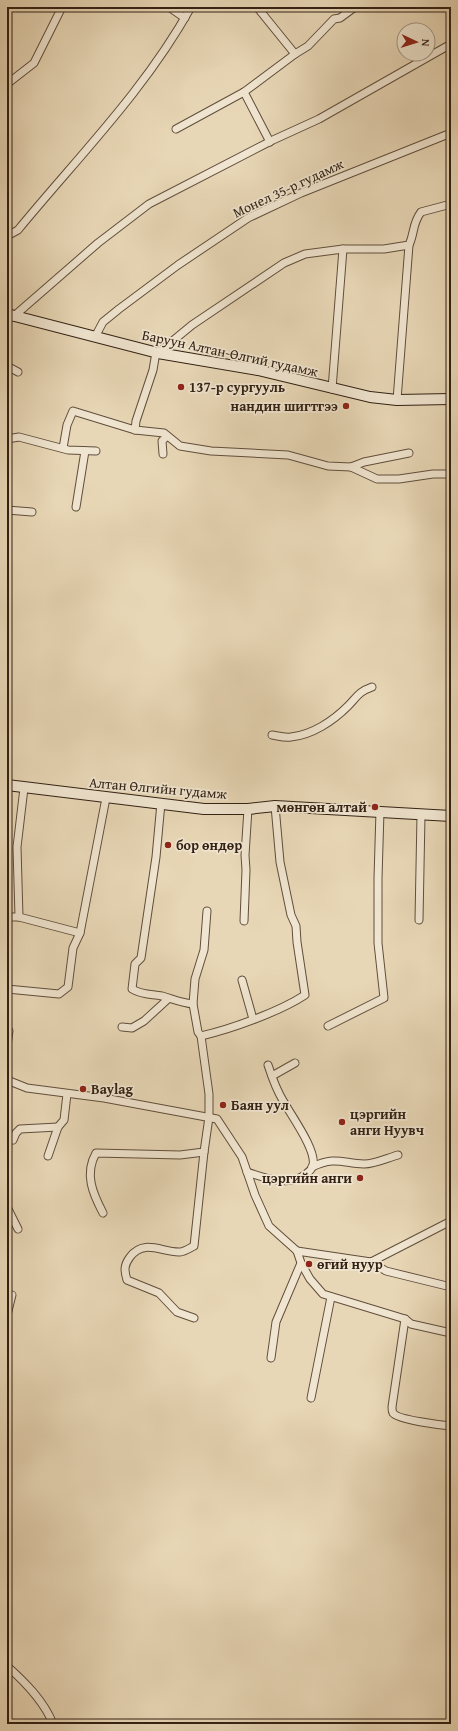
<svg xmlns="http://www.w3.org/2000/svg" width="458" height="1731" font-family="'Gentium Book Plus',serif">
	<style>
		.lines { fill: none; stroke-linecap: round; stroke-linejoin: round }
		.minor-casing { stroke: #604e3c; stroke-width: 9 }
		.secondary-casing { stroke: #322114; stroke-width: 12 }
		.minor { stroke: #f0e5d0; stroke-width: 7 }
		.secondary { stroke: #f0e5d0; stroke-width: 10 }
		.poi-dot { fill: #8f2418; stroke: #f0e5d0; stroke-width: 1.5 }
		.labels { text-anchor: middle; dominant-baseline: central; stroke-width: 3.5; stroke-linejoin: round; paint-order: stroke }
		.street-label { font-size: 14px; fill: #322114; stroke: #f0e5d0 }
		.poi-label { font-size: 14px; font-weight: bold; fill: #322114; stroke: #f0e5d0; text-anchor: start }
	</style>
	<rect width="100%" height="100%" fill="#e8d7b6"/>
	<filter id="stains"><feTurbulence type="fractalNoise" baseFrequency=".005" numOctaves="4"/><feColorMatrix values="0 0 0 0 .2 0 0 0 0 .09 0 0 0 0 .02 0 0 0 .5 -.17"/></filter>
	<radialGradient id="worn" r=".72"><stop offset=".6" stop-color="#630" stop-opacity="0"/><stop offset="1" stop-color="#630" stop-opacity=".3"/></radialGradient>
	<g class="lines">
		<g class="minor-casing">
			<g id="minor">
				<polyline points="169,7 185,18"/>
				<polyline points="257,7 295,54"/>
				<polyline points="7,84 34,63 62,7"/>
				<polyline points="244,92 270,142"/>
				<polyline points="176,129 244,92 295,54 308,46 334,19 340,18 355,7"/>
				<path d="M7 236 18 230C78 157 145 90 191 7"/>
				<polyline points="13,317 98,243 149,204 273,140 319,119 451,44"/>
				<polyline points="95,337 103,322 119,309 178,265 248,218 301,193 451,133"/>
				<path d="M158 353 192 325 284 263 305 254 343 249H384L409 245C415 232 412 224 421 212L451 204"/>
				<polyline points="7,366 18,372"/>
				<polyline points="332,389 343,249"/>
				<polyline points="397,400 409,245"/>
				<polyline points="135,430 164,433 180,446 211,451 288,455 328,466 351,467 364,462 409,453"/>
				<polyline points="7,439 19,437 68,450 96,451"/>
				<polyline points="63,448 67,425 73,411 135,430 136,421 153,370 156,352"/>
				<polyline points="163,454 162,441 167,436"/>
				<polyline points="351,467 377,479 399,479 433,474 451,474"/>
				<polyline points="76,507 85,451"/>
				<polyline points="7,510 32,512"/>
				<path d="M272 735C278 736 285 738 291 737 312 735 333 721 348 706 357 697 358 692 372 687"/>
				<path d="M161 803 156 857 141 958 135 964 132 989C142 995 151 994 162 996 173 999 182 1003 193 1004"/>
				<path d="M207 911 204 950 195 979 193 1004 198 1032 201 1036C231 1029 279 1012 305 995L297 942 296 926 291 915 280 862 275 806"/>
				<polyline points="7,917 19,917 80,933"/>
				<polyline points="19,917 17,847 24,788"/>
				<polyline points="419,920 421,815"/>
				<polyline points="244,921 246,870 245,855 248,809"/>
				<polyline points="242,980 253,1019"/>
				<polyline points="7,989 59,994 68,987 73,948 80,933 106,798"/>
				<polyline points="328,1026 384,998 378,943 378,878 380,811"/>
				<polyline points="122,1027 132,1028 144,1021 168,999"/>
				<polyline points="7,1046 9,1031"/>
				<polyline points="272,1076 295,1063"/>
				<polyline points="7,1080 27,1088 104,1098 217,1119 242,1157 255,1195 269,1226 297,1251 301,1263 310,1279 323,1294 392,1315 405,1319 411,1324 451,1333"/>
				<polyline points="13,1140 16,1133 20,1129 58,1127"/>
				<polyline points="48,1156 58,1127 64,1120 67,1094"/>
				<path d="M312 1167C335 1156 342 1163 364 1164 375 1164 387 1158 398 1155"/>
				<path d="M247 1172C264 1178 291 1187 306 1174 309 1172 312 1169 313 1165 317 1148 285 1108 278 1091 274 1083 271 1074 268 1065"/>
				<polyline points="7,1207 18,1229"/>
				<path d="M103 1213C93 1194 84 1174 96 1153L180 1155 204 1152 209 1117V1094L201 1036"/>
				<polyline points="297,1251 371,1262 451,1221"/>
				<polyline points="371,1262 386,1271 451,1287"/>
				<polyline points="7,1315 12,1295"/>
				<path d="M194 1318 177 1312 159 1293 127 1280C124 1270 124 1265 130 1257 144 1238 163 1253 180 1252 184 1252 190 1248 194 1246L204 1152"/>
				<path d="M405 1319 392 1407C392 1409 392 1411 393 1413 398 1420 441 1425 451 1426"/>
				<polyline points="271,1358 276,1322 301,1263"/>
				<polyline points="311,1398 331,1297"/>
				<path d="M7 1666C25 1682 44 1701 53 1724"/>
			</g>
		</g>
		<g class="secondary-casing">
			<g id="secondary">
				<polyline points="7,314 158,353 258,370 370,397 397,400 451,399"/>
				<polyline points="7,785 204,809 248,809 275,806 451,816"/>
			</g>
		</g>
		<use href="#minor" class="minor"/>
		<use href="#secondary" class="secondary"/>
	</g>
	<g class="poi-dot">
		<circle cx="181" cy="387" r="4"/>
		<circle cx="346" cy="406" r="4"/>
		<circle cx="375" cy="807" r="4"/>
		<circle cx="168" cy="845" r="4"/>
		<circle cx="83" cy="1089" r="4"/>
		<circle cx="223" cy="1105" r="4"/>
		<circle cx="342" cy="1122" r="4"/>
		<circle cx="360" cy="1178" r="4"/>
		<circle cx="309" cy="1264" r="4"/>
	</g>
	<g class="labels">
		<g class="street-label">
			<text transform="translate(288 188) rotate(-25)">Монел 35-р гудамж</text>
			<text transform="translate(230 353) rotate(12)">Баруун Алтан-Өлгий гудамж</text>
			<text transform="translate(158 788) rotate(5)">Алтан Өлгийн гудамж</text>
		</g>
		<g class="poi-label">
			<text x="189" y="387">137-р сургууль</text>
			<text x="338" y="406" text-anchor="end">нандин шигтгээ</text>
			<text x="367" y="807" text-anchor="end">мөнгөн алтай</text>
			<text x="176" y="845">бор өндөр</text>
			<text x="91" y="1089">Baylag</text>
			<text x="231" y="1105">Баян уул</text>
			<text x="350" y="1114">цэргийн<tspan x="350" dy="16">анги Нуувч</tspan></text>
			<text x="352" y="1178" text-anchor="end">цэргийн анги</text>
			<text x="317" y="1264">өгий нуур</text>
		</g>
	</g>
	<rect width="458" height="1731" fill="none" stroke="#e8d7b6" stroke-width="24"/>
	<rect x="8" y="8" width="442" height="1715" fill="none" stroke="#322114" stroke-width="2"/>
	<rect x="12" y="12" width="434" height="1707" fill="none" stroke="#322114"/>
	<g transform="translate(416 42) rotate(94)"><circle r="19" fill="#f0e5d0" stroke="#a49785"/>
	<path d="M0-3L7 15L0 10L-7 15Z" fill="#8f2418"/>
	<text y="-6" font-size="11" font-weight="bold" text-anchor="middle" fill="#322114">N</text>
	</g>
	<rect width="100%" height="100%" filter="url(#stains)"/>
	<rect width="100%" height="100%" fill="url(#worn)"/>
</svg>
